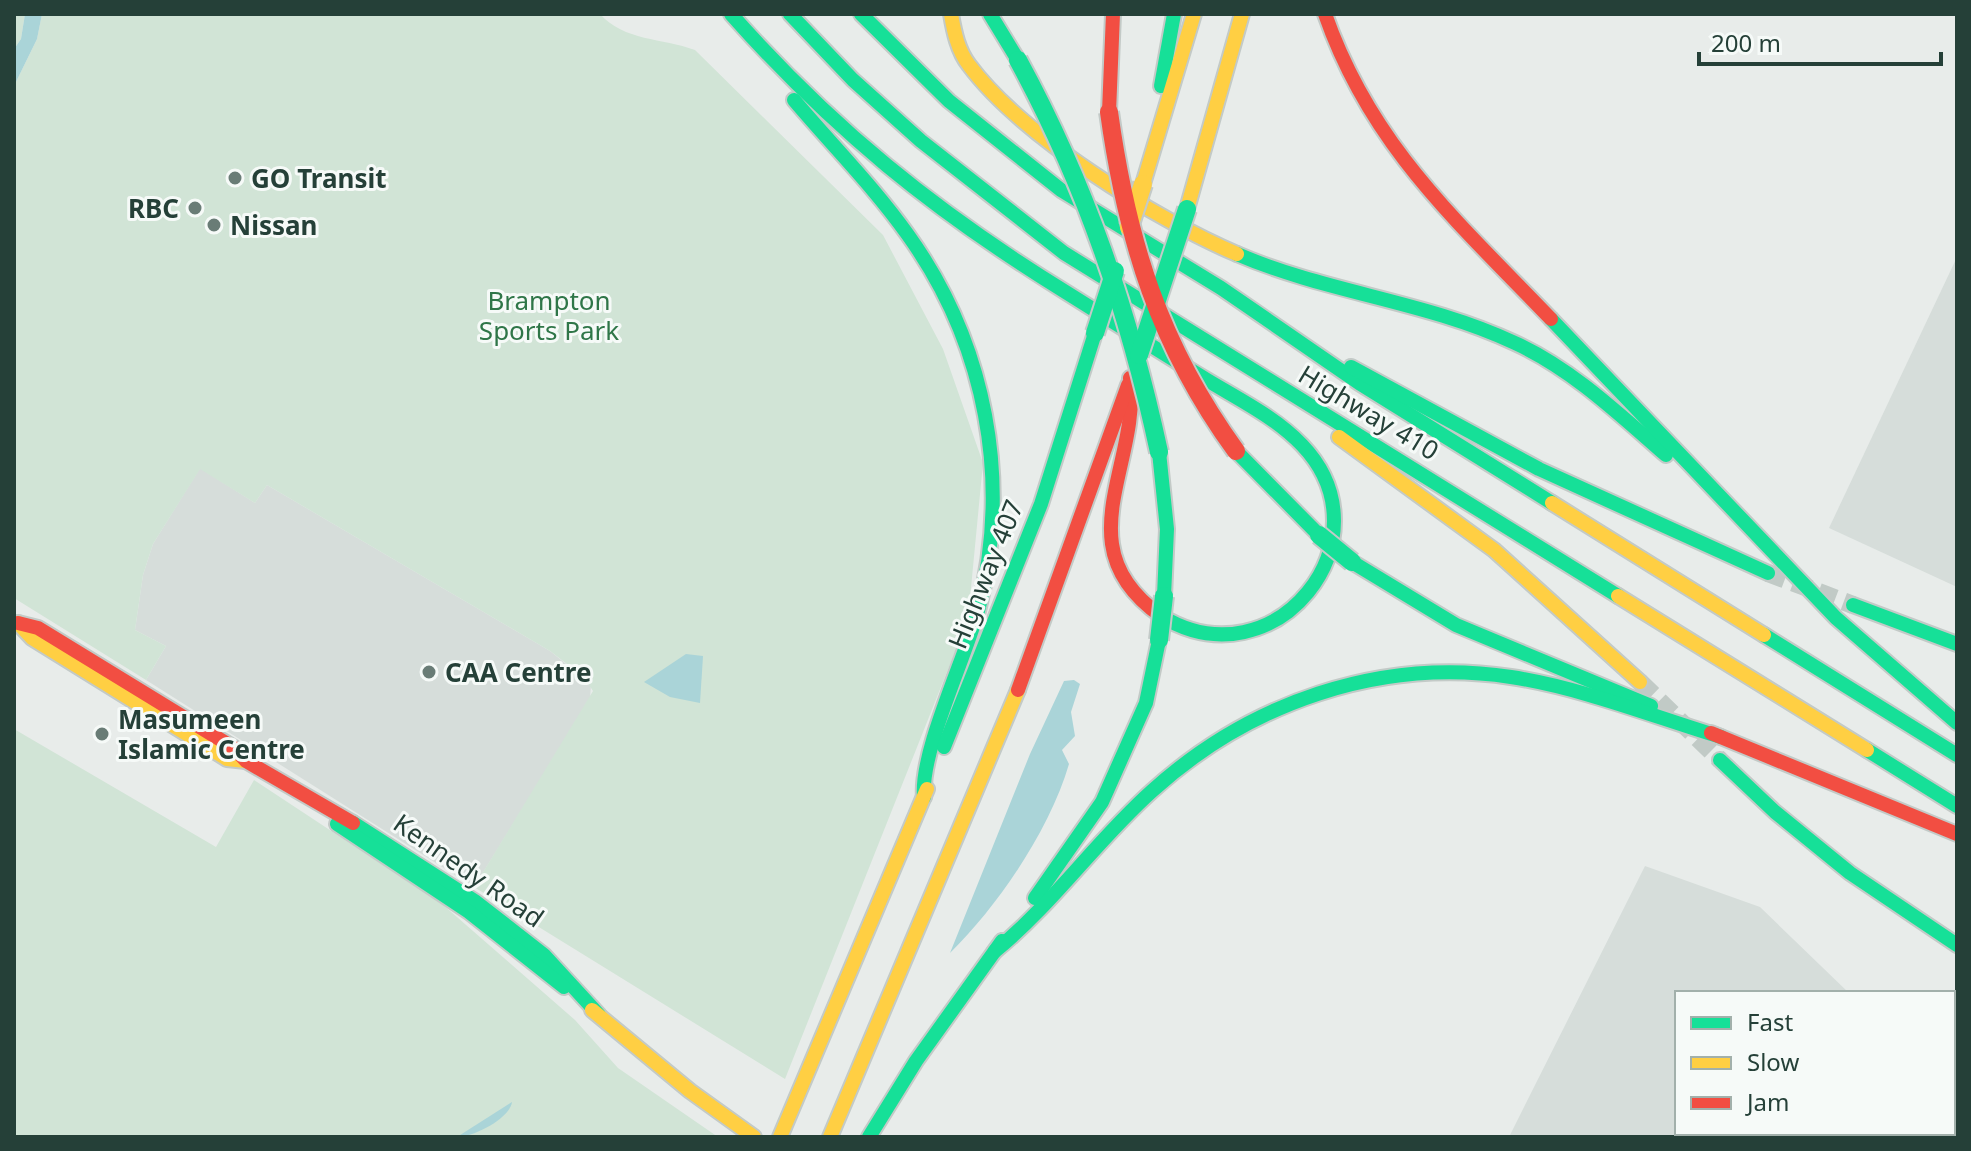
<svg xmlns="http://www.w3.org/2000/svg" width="1971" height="1151" font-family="'Noto Sans',sans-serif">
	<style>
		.built { fill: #d6ddda }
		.green { fill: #d1e4d6 }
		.water { fill: #aad4d8 }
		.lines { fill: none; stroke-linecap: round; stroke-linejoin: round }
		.highway-tunnel { stroke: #c1cac6; stroke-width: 18; stroke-dasharray: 18 9; stroke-linecap: butt }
		.fast-casing { stroke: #c3cac7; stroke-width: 18 }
		.slow-casing { stroke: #c3cac7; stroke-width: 18 }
		.jam-casing { stroke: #c3cac7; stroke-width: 18 }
		.fast { stroke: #16e098; stroke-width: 14 }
		.slow { stroke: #ffcf43; stroke-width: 14 }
		.jam { stroke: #f24e42; stroke-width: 14 }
		.fast-bridge-casing { stroke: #c3cac8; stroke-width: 22; stroke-linecap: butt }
		.slow-bridge-casing { stroke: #c3cac8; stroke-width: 22; stroke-linecap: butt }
		.jam-bridge-casing { stroke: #c3cac8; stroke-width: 22; stroke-linecap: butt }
		.fast-bridge { stroke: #16e098; stroke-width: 18 }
		.slow-bridge { stroke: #ffcf43; stroke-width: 18 }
		.jam-bridge { stroke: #f24e42; stroke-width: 18 }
		.poi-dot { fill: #697c76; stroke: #f6faf8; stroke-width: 3 }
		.labels { text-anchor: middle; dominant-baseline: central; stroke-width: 6; stroke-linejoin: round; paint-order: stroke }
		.poi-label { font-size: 26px; font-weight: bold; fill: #254038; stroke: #f6faf8; text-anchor: start }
		.park-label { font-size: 26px; fill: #2f7648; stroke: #f6faf8 }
		.street-label { font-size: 26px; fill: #254038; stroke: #f6faf8 }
	</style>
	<rect width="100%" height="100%" fill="#e8ecea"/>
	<g class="built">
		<polygon points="1957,257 1957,587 1829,528"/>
		<polygon points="200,468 255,503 267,485 550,651 591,684 590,699 474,887 146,680 166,646 135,630 143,575 153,544"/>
		<polygon points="1645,866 1760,907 1849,993 1677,993 1677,1133 1883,1133 1882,1137 1509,1137"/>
	</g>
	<g class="green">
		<polygon points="14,14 25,14 21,39 14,49"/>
		<path d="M42 14H600C624 41 662 38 695 50L883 235 943 349 983 463 968 619 785 1079 474 887 593 691 584 677 550 651 267 485 255 503 200 469 153 544 143 575 135 630 166 646 146 680 14 598V86L37 39Z"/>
		<polygon points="14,729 216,847 254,780 442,904 575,1020 618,1068 718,1137 14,1137"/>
	</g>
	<g class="water">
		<polygon points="25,14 42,14 37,39 14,86 14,49 21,39"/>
		<polygon points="686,654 703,656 700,703 670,697 644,682"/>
		<path d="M1074 680 1080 684 1071 712 1075 736 1062 750 1069 764C1050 829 999 905 950 953L1030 754 1064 681Z"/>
		<path d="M512 1102C510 1118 474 1137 457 1137Z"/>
	</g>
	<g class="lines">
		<g class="highway-tunnel">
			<polyline points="1768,573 1853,605"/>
			<polyline points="1640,682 1720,760"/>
		</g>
		<g class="fast-casing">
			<g id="fast">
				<path d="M731 14C833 129 933 210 1064 291 1112 321 1159 351 1207 380 1240 400 1275 417 1302 445 1392 539 1275 686 1161 616"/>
				<polyline points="790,14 853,80 921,141 1064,253 1618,596"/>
				<polyline points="861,14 949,101 1061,190 1221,288 1359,383 1552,503"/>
				<polyline points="990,14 1018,60"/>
				<polyline points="1161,86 1174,14"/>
				<path d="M794 100C832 145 874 187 908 235 986 344 1012 481 978 611 964 661 920 752 924 797"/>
				<path d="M1237 254C1327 293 1426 301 1515 343 1572 369 1619 414 1666 455"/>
				<polyline points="1551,319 1836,618 1957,723"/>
				<polyline points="1351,367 1539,469 1768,573"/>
				<polyline points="1236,451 1319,535"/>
				<polyline points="1159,452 1167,529 1164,596"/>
				<polyline points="1352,562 1456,625 1651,706"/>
				<polyline points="1853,605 1957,644"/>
				<polyline points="1764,635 1957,755"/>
				<polyline points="944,747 1041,504 1095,333"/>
				<polyline points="1867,750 1957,806"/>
				<polyline points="1720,760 1775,812 1850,873 1957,945"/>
				<polyline points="353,823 476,902 544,955 599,1015"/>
				<polyline points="337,824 469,912 564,987"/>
				<polyline points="1035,898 1102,802 1146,703 1159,640"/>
				<path d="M995 951C1054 903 1096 841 1152 791 1249 703 1380 657 1511 677 1582 688 1652 716 1721 737"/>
				<polyline points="869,1137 916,1061 1002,941"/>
			</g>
		</g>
		<g class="slow-casing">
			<g id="slow">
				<path d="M951 14C954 32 958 51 969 65 1021 135 1156 220 1237 254"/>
				<polyline points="1143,184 1194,14"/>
				<polyline points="1187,209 1242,14"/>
				<polyline points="1339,437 1494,550 1640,682"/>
				<polyline points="1552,503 1764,635"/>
				<polyline points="1618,596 1867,750"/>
				<polyline points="18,623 32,638 227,759 246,761"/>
				<polyline points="592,1010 690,1091 754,1137"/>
				<polyline points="780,1137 927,789"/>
				<polyline points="830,1137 1018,690"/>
			</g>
		</g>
		<g class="jam-casing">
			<g id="jam">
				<path d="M1325 14C1371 146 1457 221 1551 319"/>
				<polyline points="1109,112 1113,14"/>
				<path d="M1130 378C1141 465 1063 547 1161 616"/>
				<polyline points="18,623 38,628 234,748 246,761 353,823"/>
				<polyline points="1018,690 1128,385"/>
				<polyline points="1711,733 1957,834"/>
			</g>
		</g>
		<use href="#fast" class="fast"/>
		<use href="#slow" class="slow"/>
		<use href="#jam" class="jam"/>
		<g class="fast-bridge-casing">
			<g id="fast-bridge">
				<path d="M1018 60C1086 185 1129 313 1159 452"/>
				<polyline points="1095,333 1115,271"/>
				<polyline points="1139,355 1187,209"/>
				<polyline points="1319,535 1352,562"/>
				<polyline points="1159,640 1164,596"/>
			</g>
		</g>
		<g class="slow-bridge-casing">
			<polyline id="slow-bridge" points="1129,227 1143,184"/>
		</g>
		<g class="jam-bridge-casing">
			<path id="jam-bridge" d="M1109 112C1127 241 1159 345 1236 451"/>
		</g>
		<use href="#fast-bridge" class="fast-bridge"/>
		<use href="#slow-bridge" class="slow-bridge"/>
		<use href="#jam-bridge" class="jam-bridge"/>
	</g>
	<g class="poi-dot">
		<circle cx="235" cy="178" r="8"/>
		<circle cx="195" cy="208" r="8"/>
		<circle cx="214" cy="225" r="8"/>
		<circle cx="429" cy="672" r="8"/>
		<circle cx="102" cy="734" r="8"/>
	</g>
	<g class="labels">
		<g class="poi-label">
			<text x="251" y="178">GO Transit</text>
			<text x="179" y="208" text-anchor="end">RBC</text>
			<text x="230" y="225">Nissan</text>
			<text x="445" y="672">CAA Centre</text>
			<text x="118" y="719">Masumeen<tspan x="118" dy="30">Islamic Centre</tspan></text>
		</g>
		<g class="park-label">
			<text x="549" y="300">Brampton<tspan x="549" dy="30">Sports Park</tspan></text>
		</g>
		<g class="street-label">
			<text transform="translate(1369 412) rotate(31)">Highway 410</text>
			<text transform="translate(985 574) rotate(-68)">Highway 407</text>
			<text transform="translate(469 870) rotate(35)">Kennedy Road</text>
		</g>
	</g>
	<rect width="1971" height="1151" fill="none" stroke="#254038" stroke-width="32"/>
	<rect x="1675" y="991" width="280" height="144" fill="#f6faf8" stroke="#a2b0ab" stroke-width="2"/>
	<rect x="1691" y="1017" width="40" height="12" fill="#16e098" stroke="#a2b0ab" stroke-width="2"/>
	<text x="1747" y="1031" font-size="24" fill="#254038">Fast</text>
	<rect x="1691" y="1057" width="40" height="12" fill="#ffcf43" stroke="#a2b0ab" stroke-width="2"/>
	<text x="1747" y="1071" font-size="24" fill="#254038">Slow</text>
	<rect x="1691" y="1097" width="40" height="12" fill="#f24e42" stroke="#a2b0ab" stroke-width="2"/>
	<text x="1747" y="1111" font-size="24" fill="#254038">Jam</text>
	<path d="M1699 52v12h242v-12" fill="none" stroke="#254038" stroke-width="4"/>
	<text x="1711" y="52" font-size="24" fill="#254038" stroke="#f6faf8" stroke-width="6" paint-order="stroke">200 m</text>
</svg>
